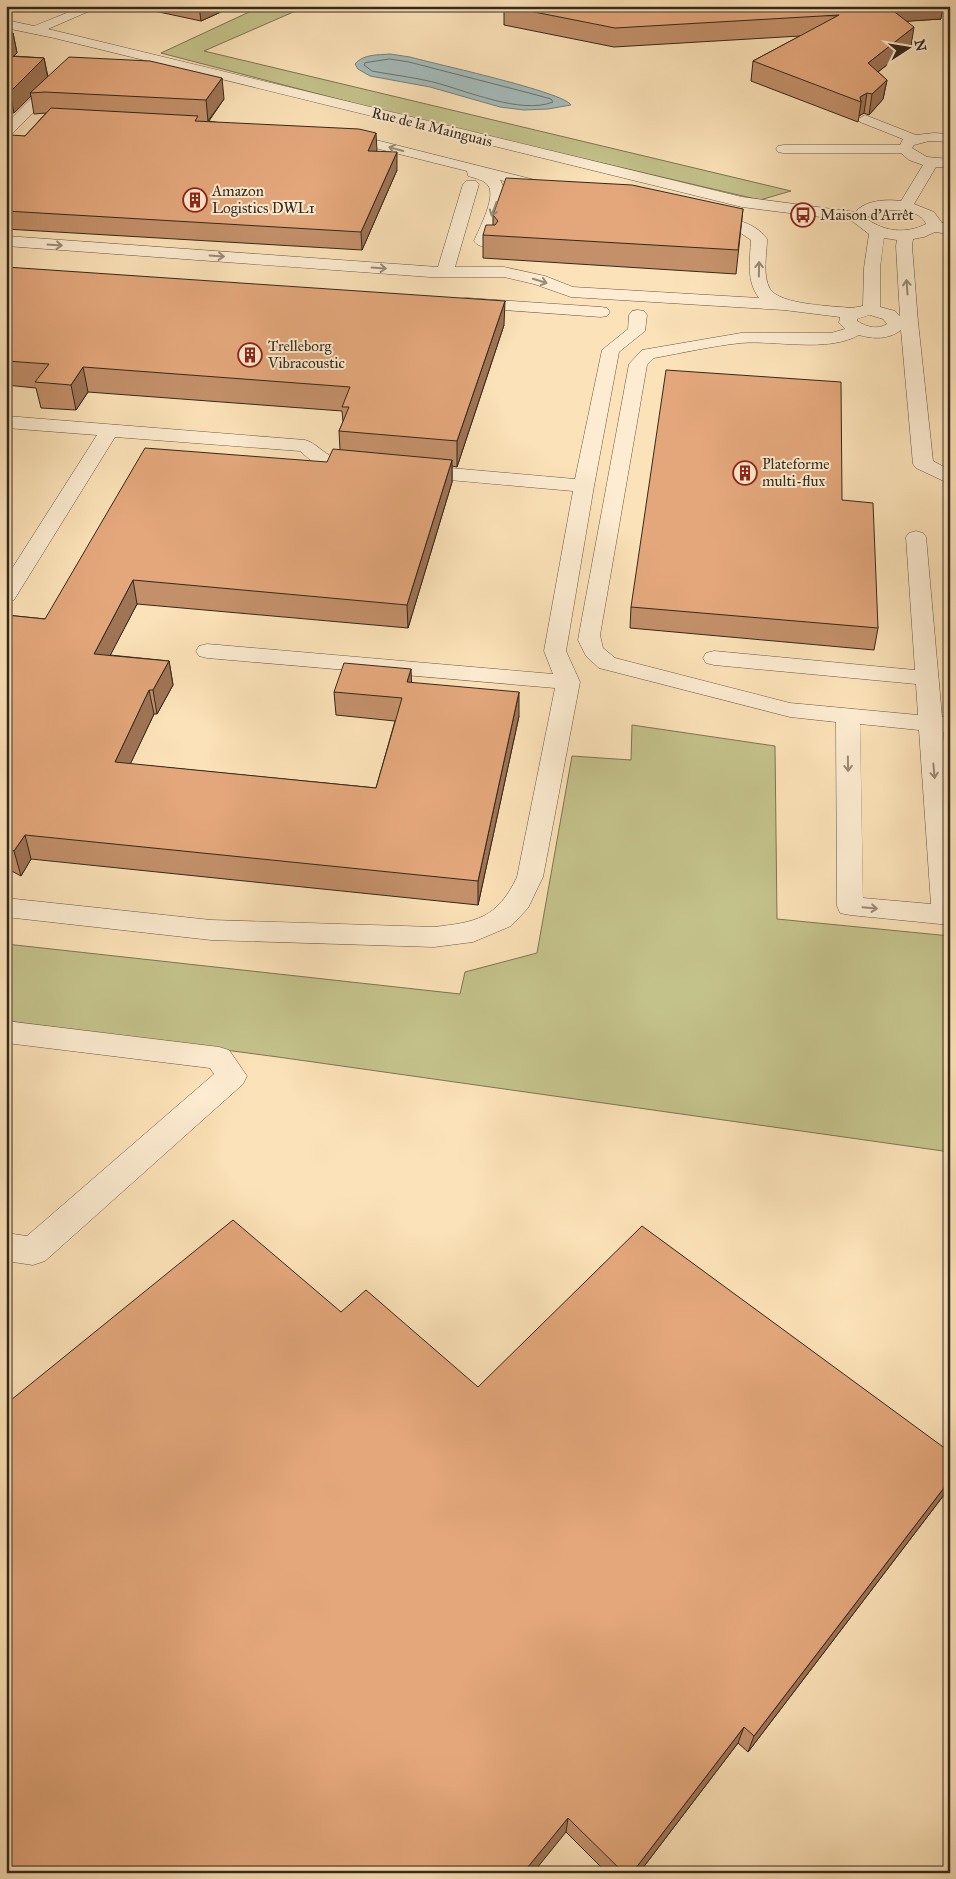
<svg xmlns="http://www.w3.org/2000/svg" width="956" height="1879" font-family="'IM FELL Great Primer',serif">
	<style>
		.green { fill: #c4c28b; stroke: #7c7554 }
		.water { fill: #a4bbba; stroke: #77807b }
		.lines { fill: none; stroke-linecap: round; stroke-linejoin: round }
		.shore { stroke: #6c726b; stroke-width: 1 }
		.minor-casing { stroke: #655643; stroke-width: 1 }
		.minor { fill: #fdecd1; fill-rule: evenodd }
		.wall { fill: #c3906a; stroke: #33281c }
		.shaded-wall { fill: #9f7556; stroke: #33281c }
		.building { fill: #e3a77b; stroke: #33281c }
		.oneway { stroke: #988a76 }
		.labels { text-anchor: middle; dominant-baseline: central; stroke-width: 4; stroke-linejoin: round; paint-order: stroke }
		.far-street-label { font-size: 15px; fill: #33281c; stroke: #fdecd1 }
		.far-poi-label { font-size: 15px; fill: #33281c; stroke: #fdecd1; text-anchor: start }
	</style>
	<rect width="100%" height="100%" fill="#fce2b8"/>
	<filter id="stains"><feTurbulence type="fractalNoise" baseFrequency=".004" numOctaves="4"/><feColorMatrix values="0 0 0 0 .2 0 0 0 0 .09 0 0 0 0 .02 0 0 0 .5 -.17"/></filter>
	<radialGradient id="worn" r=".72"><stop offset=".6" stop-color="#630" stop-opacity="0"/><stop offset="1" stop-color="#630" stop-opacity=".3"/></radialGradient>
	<g class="green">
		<polygon points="262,6 307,6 204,51 791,191 760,200 422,121 161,53"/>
		<polygon points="632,725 775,746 777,919 950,936 950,1152 278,1057 6,1021 6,944 460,994 465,972 537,953 572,756 631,760"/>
	</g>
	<path class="water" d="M390 54 410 57C435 64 564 92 571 105L548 109 524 110 500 107 430 87 370 76 358 69 355 64C363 54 378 55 390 54Z"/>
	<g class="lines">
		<path class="shore" d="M390 59 409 62 533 94 551 99 553 102C521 115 465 90 433 82 413 77 392 75 372 71L364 65 365 63Z"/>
		<g class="minor-casing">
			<g id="minor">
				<path d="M84 6H101L48 29 742 197 855 212C866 200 886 199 901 201L923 165 909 160 901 153H783L778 152 776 149 778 146 783 145H900L903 139 860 122 858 119 865 115 916 135 934 133 950 134V142L929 141 914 145 912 148 927 157 950 159V167H936L914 204 934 212 942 223 950 224V234L935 232 924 237 913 239 912 246 918 322 933 461 950 470V484L916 468 913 464 901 330C888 340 873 339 859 335 827 353 776 340 741 343 712 346 682 353 654 358L647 365 600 635 603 648 615 658 790 703 918 715 916 684 714 665 706 663 703 658 706 653 714 651 915 670 906 537 909 533 916 531 923 533 926 537 942 717H950V732H943L950 811V925L850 915 840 913 837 906 836 722 790 717 599 668 586 656 578 640 629 364 642 350 741 333H831L845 329 839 323 840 317 784 310 571 297 534 284 504 277H430L6 246V236L438 267 463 184 466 181H476L479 184 455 267H504L545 276 573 287 759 298C746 281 750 260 751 240L736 230 700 221 698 218 700 215 706 213C727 218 754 220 767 239 767 254 762 275 770 289 780 305 834 306 852 308L863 306 864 268 869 234 852 221 742 207 54 38 6 28V20L34 26ZM884 210C897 210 921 210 926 224 906 234 885 232 867 219L870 214ZM884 238 897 240 896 246 900 316 895 311 880 307V268ZM870 315 883 319 887 324C877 330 867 327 857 321V319ZM860 724 919 730 931 904 863 898Z"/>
				<polygon points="59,74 66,78 64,81 11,135 6,136 6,124 54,75"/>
				<path d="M340 131 551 184 554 187 551 190 546 192 500 180C512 197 498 222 491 239L496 243 494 246C487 248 478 247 474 241 479 229 495 199 489 187 486 180 474 178 468 176L467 171 335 138 333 135 335 132Z"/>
				<polygon points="467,298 601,307 607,308 610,312 607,316 601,317 461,307 459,303 461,299"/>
				<path d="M638 310 644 311 647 315 645 331 619 352 594 486 566 651 580 682 543 877 528 908 511 926 473 942 434 947 211 940 6 917V898L211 920 434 927C476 922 497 919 517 877L555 688 207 658 199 656 196 651 199 646 207 644 553 674 544 651 573 491 416 477 409 475 406 471 409 467 416 465 575 479 602 350 628 329 629 315 632 311Z"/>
				<path d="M6 416 305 440C316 443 323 453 333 457 344 462 359 460 370 463L373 467 370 471C357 474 335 472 323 468 315 465 307 457 300 451L115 437 17 595 14 600 6 601V578L97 435 6 428Z"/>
				<polygon points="6,1021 219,1047 229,1050 247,1076 243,1084 45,1261 33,1265 6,1261 6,1233 27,1236 214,1074 210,1068 6,1043"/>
			</g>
		</g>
		<use href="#minor" class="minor"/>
	</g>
	<g class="wall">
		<polygon points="131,6 234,6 201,21"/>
		<polygon points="504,6 941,19 907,21 911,46 878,72 887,80 883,99 869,115 864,113 859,116 858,122 751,81 753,61 800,36 614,47 504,25"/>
		<polygon points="6,32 13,33 17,53 13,56 44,58 48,77 224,99 209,121 377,151 397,170 362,250 6,229 6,141 25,136 46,113 34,114 31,96 14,113 6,112"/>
		<polygon points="743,209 736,274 483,258 483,235 493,225 493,215"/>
		<polygon points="6,267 504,325 457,467 452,466 452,482 408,628 137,604 110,655 169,661 173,685 157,714 154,714 130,764 376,788 395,721 336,715 334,692 411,683 519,716 478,905 31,859 21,876 6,868 6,615 45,619 327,462 340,450 339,431 343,422 342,411 88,392 76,410 41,408 36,388 6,385"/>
		<polygon points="842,500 878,628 874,650 630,628 631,607"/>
		<polygon points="341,1312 478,1387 950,1452 950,1487 748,1752 738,1743 639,1873 607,1873 566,1832"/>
	</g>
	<g class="shaded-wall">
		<polygon points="199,6 234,6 201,21"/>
		<polygon points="885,6 943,6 941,19 882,23"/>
		<polygon points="914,27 911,46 865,82 868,63"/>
		<polygon points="13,33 17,53 6,63 6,39"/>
		<polygon points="44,58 48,79 30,93 31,96 14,113 10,92"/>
		<polygon points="222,78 224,99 208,121 206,100"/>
		<polygon points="887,80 883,99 869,115 872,94"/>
		<polygon points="867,93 864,113 859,116 861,102 860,97"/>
		<polygon points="376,133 377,151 368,168 368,151"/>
		<polygon points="397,152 397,170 362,250 361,232"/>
		<polygon points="505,301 504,325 457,467 457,441"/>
		<polygon points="83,367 88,392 76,410 71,385"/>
		<polygon points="452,460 452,482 408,628 407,605"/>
		<polygon points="133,580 137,604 99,677 94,654"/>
		<polygon points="169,661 173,685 157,714 153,690"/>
		<polygon points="411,669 412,693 407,682"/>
		<polygon points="149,690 154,714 120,786 115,762"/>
		<polygon points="519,692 519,716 478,905 478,881"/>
		<polygon points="25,835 31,859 21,876 14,851"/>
		<polygon points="950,1480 950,1487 748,1752 754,1736"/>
		<polygon points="744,1727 738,1743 639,1873 632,1873"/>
		<polygon points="568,1818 566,1832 533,1873 523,1873"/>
	</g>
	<g class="building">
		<polygon points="504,6 887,6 914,27 868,63 887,80 872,94 867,93 860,97 861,102 753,61 839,15 615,28"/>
		<polygon points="6,32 13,33 6,39"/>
		<polygon points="6,56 44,58 10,92 6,92"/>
		<polygon points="69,57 150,61 222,78 206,100 45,92 30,93"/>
		<polygon points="51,108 198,116 195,121 359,129 376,133 368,151 397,152 361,232 6,211 6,141 11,135 25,136"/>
		<polygon points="506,178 632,185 743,209 738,250 483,235 486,225 495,225 498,221 493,215"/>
		<polygon points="6,267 505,301 457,441 339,431 349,407 342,407 350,387 83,367 71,385 35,382 49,364 6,361"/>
		<polygon points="666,370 841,382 842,500 873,503 878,628 631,607"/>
		<polygon points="145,448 327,462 333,449 452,460 407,605 133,580 94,654 169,661 153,690 149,690 115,762 376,788 402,698 334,692 344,663 411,669 407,682 519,692 478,881 25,835 14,851 6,847 6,615 45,619"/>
		<polygon points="233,1220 341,1312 366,1290 478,1387 642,1226 950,1452 950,1480 754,1736 744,1727 632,1873 624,1873 568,1818 523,1873 6,1873 6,1404"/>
	</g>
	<defs><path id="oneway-shaft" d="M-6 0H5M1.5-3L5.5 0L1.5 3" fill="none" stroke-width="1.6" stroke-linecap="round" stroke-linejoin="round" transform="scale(1.25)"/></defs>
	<g class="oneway">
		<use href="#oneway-shaft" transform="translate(396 149) rotate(-165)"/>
		<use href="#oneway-shaft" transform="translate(494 209) rotate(110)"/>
		<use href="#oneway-shaft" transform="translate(55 245) rotate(4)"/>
		<use href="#oneway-shaft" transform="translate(217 256) rotate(4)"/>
		<use href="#oneway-shaft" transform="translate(379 268) rotate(4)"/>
		<use href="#oneway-shaft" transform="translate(759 269) rotate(-89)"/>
		<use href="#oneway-shaft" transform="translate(540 281) rotate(17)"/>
		<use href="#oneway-shaft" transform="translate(907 287) rotate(-94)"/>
		<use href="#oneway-shaft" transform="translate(848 764) rotate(89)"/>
		<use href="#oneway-shaft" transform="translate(934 771) rotate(85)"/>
		<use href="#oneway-shaft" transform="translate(870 908) rotate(5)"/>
	</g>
	<defs>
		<g id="building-ring" transform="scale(1.25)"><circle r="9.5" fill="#fdecd1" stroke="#8f2418" stroke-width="1.5"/><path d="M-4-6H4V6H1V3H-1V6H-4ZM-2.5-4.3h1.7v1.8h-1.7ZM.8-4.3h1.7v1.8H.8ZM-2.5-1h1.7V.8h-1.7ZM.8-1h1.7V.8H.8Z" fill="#8f2418"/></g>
		<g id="bus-ring" transform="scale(1.25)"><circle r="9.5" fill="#fdecd1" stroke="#8f2418" stroke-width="1.5"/><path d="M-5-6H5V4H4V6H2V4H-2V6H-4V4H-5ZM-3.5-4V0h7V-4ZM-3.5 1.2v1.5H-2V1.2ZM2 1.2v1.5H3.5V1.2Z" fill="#8f2418"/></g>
	</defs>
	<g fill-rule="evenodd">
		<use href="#building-ring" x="195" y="200"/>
		<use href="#bus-ring" x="803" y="215"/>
		<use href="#building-ring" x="250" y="355"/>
		<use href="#building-ring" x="745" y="473"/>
	</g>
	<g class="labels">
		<g class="far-street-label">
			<text transform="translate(432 127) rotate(14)">Rue de la Mainguais</text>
		</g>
		<g class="far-poi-label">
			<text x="212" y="191">Amazon<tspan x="212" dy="17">Logistics DWL1</tspan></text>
			<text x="820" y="215">Maison d'Arrêt</text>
			<text x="268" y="346">Trelleborg<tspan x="268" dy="17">Vibracoustic</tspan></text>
			<text x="762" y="464">Plateforme<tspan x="762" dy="17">multi-flux</tspan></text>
		</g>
	</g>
	<rect width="956" height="1879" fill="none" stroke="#fce2b8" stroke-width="25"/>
	<rect x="8" y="8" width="941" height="1864" fill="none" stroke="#33281c" stroke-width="2.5"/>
	<rect x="12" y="12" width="931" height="1854" fill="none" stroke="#33281c"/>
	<g transform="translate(908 48) rotate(78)" stroke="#fdecd1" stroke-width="4" paint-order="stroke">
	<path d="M0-4L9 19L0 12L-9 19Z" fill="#33281c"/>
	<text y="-8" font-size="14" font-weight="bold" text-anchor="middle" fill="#33281c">N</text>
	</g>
	<rect width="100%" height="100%" filter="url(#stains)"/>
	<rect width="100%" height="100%" fill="url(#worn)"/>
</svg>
